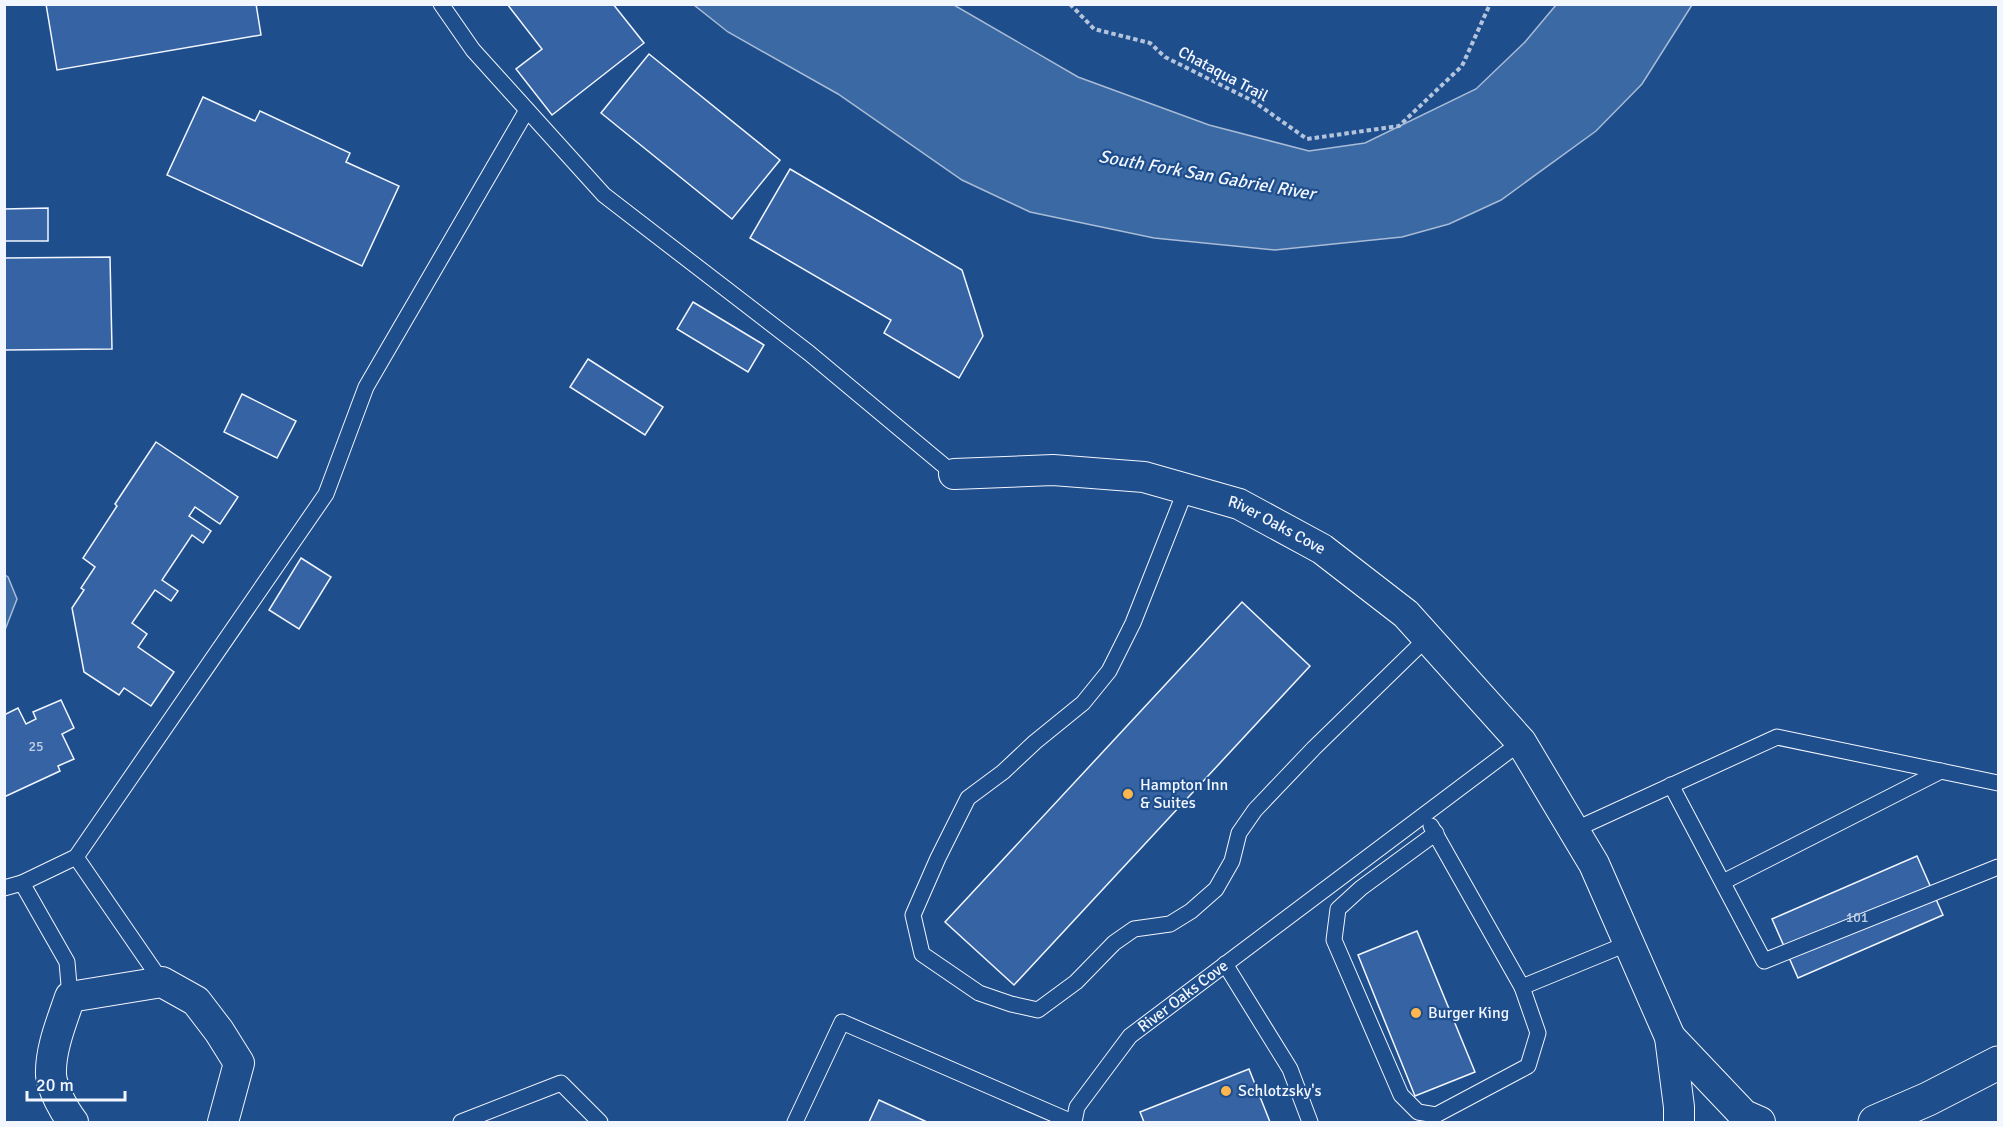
<svg xmlns="http://www.w3.org/2000/svg" width="2003" height="1127" font-family="Signika,sans-serif">
	<style>
		.water { fill: #3b69a3; stroke: #a8bbd7; stroke-width: 1.5 }
		.building { fill: #3563a3; stroke: #f2f6ff; stroke-width: 1.5 }
		.lines { fill: none; stroke-linecap: round; stroke-linejoin: round }
		.service-casing { stroke: #f2f6ff; stroke-width: 17 }
		.minor-casing { stroke: #f2f6ff; stroke-width: 32 }
		.secondary-casing { stroke: #f2f6ff; stroke-width: 35 }
		.path { stroke: #b3c4dc; stroke-width: 4; stroke-dasharray: 4.5 3; stroke-linecap: butt }
		.service { stroke: #1f4e8c; stroke-width: 15 }
		.minor { stroke: #1f4e8c; stroke-width: 30 }
		.secondary { stroke: #1f4e8c; stroke-width: 33 }
		.poi-dot { fill: #ffb74d; stroke: #1f4e8c; stroke-width: 2 }
		.labels { text-anchor: middle; dominant-baseline: central; stroke-width: 4.5; stroke-linejoin: round; paint-order: stroke }
		.number-label { font-size: 14px; fill: #c3d1e8 }
		.street-label { font-size: 16px; fill: #f2f6ff; stroke: #1f4e8c }
		.poi-label { font-size: 16px; fill: #f2f6ff; stroke: #1f4e8c; text-anchor: start }
		.water-label { font-size: 18px; font-style: italic; fill: #f2f6ff; stroke: #1f4e8c }
	</style>
	<rect width="100%" height="100%" fill="#1f4e8c"/>
	<g class="water">
		<polygon points="694,5 954,5 1078,77 1209,125 1309,151 1365,143 1476,89 1525,42 1556,5 1692,5 1642,84 1596,131 1501,200 1449,224 1402,237 1275,250 1154,238 1030,212 962,180 838,94 728,32"/>
		<polygon points="5,575 8,577 17,599 5,630"/>
	</g>
	<g class="building">
		<polygon points="46,4 256,4 261,35 57,70"/>
		<polygon points="507,4 613,4 644,43 552,115 516,69 542,49"/>
		<polygon points="649,54 780,160 732,219 601,113"/>
		<polygon points="203,97 255,121 260,111 350,153 346,162 399,186 362,266 167,175"/>
		<polygon points="790,169 962,270 983,336 959,378 884,333 891,320 750,238"/>
		<polygon points="48,208 48,241 4,241 4,209"/>
		<polygon points="110,257 112,349 4,350 4,258"/>
		<polygon points="693,302 764,345 748,372 677,329"/>
		<polygon points="588,359 663,407 645,435 570,387"/>
		<polygon points="242,394 296,421 277,458 224,432"/>
		<polygon points="156,442 238,497 220,524 195,507 189,516 211,531 203,543 192,535 162,580 178,591 171,601 155,590 132,623 147,634 138,647 174,672 151,706 124,688 119,695 84,672 72,608 84,590 81,588 95,567 83,558 117,506 115,504"/>
		<polygon points="301,558 331,577 299,629 269,610"/>
		<polygon points="1242,602 1310,666 1014,985 945,922"/>
		<polygon points="61,700 74,728 62,734 74,759 58,766 60,771 4,797 4,715 18,708 26,724 36,719 33,712"/>
		<polygon points="1917,856 1943,915 1798,978 1772,919"/>
		<polygon points="1417,931 1475,1072 1415,1096 1358,955"/>
		<polygon points="1249,1069 1270,1122 1144,1122 1140,1112"/>
		<polygon points="879,1100 927,1122 869,1122"/>
	</g>
	<g class="lines">
		<g class="service-casing">
			<g id="service">
				<polyline points="441,4 473,50 604,195 809,353 954,474"/>
				<polyline points="1186,489 1133,623 1109,671 1083,703 1035,742 1003,772 968,798 938,858 913,915 922,954 979,993 1011,1004 1038,1010 1076,982 1114,943 1134,929 1170,924 1191,911 1216,889 1232,861 1239,833 1255,810 1314,748 1427,638"/>
				<polyline points="1671,785 1764,961 1998,867"/>
				<polyline points="1431,826 1522,987 1629,943"/>
				<polyline points="1574,830 1777,737 1998,783"/>
				<polyline points="1436,833 1361,888 1338,909 1334,940 1401,1095 1418,1112 1436,1115 1528,1066 1538,1033 1522,987"/>
				<polyline points="1723,882 1941,771"/>
				<polyline points="22,883 76,857"/>
				<polyline points="4,888 22,883 67,962 70,997"/>
				<polyline points="1225,964 1290,1069 1310,1122"/>
				<polyline points="162,982 76,857 326,494 366,387 527,110"/>
				<polyline points="461,1122 561,1083 600,1122"/>
				<polyline points="795,1122 842,1022 1072,1122"/>
				<path id="s1" d="M1074 1122 1077 1107 1130 1036 1521 742"/>
			</g>
		</g>
		<g class="minor-casing">
			<g id="minor">
				<path id="s2" d="M954 474 1053 470 1144 477 1239 504 1322 549 1406 614 1521 742 1594 864 1670 1037 1679 1107V1122"/>
				<polyline points="1670,1037 1744,1115 1760,1122"/>
				<path d="M73 1122C65 1112 52 1089 51 1075 50 1049 62 1021 70 997L162 982 196 1001 219 1031 239 1063 223 1122"/>
			</g>
		</g>
		<g class="secondary-casing">
			<polyline id="secondary" points="1875,1122 1928,1099 1998,1063"/>
		</g>
		<polyline class="path" points="1070,4 1094,29 1150,43 1165,57 1253,101 1307,139 1399,126 1462,66 1490,4"/>
		<use href="#service" class="service"/>
		<use href="#minor" class="minor"/>
		<use href="#secondary" class="secondary"/>
	</g>
	<g class="poi-dot">
		<circle cx="1128" cy="794" r="6"/>
		<circle cx="1416" cy="1013" r="6"/>
		<circle cx="1226" cy="1091" r="6"/>
	</g>
	<g class="labels">
		<g class="number-label">
			<text x="36" y="746">25</text>
			<text x="1857" y="917">101</text>
		</g>
		<g class="street-label">
			<text transform="translate(1223 74) rotate(28)">Chataqua Trail</text>
			<text stroke="none"><textPath href="#s2" startOffset="332">River Oaks Cove</textPath></text>
			<text stroke="none"><textPath href="#s1" startOffset="170">River Oaks Cove</textPath></text>
		</g>
		<g class="poi-label">
			<text x="1140" y="785">Hampton Inn<tspan x="1140" dy="18">&amp; Suites</tspan></text>
			<text x="1428" y="1013">Burger King</text>
			<text x="1238" y="1091">Schlotzsky's</text>
		</g>
		<g class="water-label">
			<text transform="translate(1207 175) rotate(10)">South Fork San Gabriel River</text>
		</g>
	</g>
	<rect width="2003" height="1127" fill="none" stroke="#f2f6ff" stroke-width="12"/>
	<path d="M27 1091v9h98v-9" fill="none" stroke="#f2f6ff" stroke-width="3"/>
	<text x="36" y="1091" font-size="18" fill="#f2f6ff" stroke="#1f4e8c" stroke-width="4.5" paint-order="stroke">20 m</text>
</svg>
